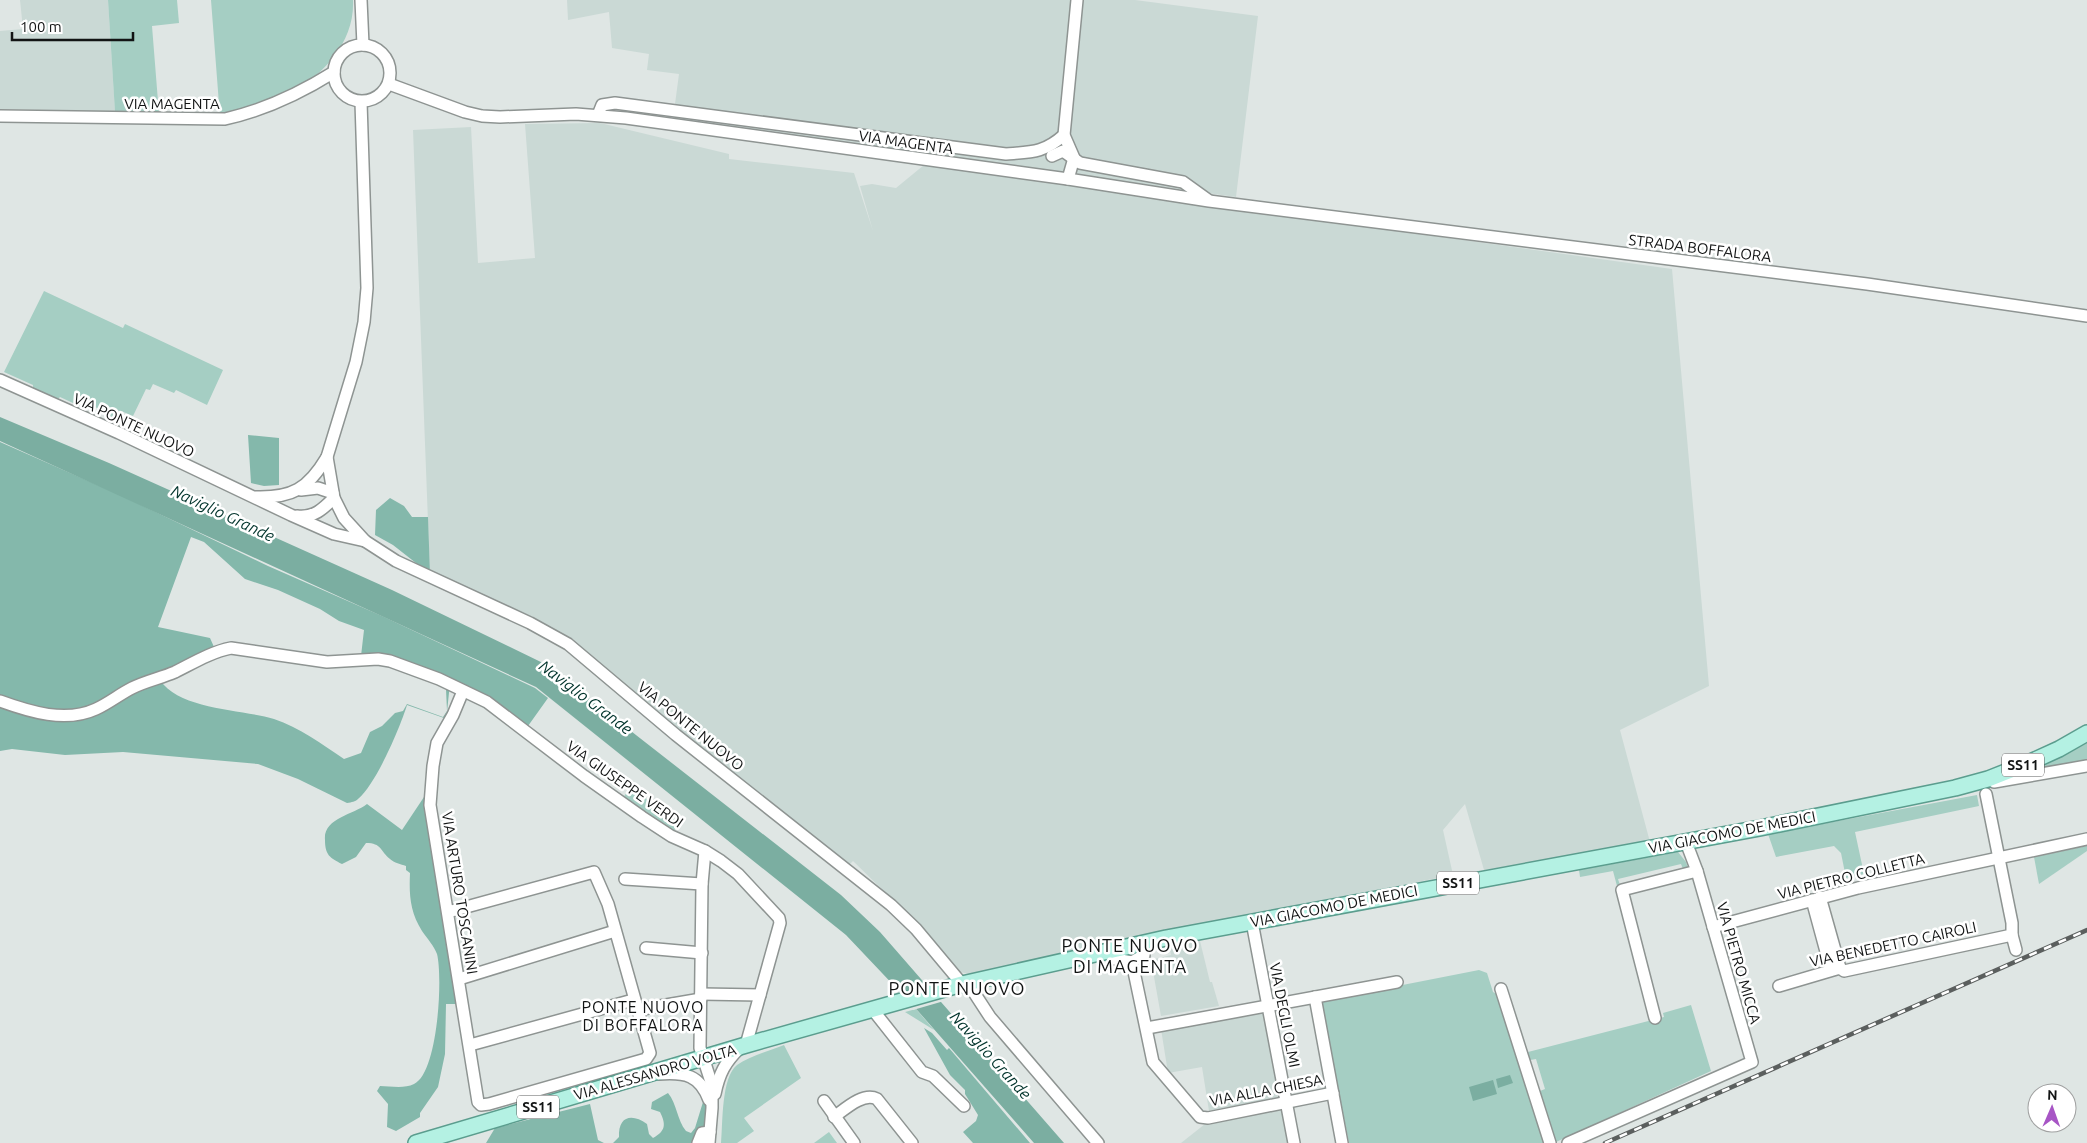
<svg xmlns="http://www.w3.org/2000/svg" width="2087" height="1143" font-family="Ubuntu,sans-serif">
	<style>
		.built { fill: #cad9d5 }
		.green { fill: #a5cec3 }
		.forest { fill: #84b8ab; fill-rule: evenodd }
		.water { fill: #7baea1 }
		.pier { fill: #dfe6e4 }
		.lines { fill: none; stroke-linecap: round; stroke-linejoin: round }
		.minor-casing { stroke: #8e9492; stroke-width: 14 }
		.major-casing { stroke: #5b9d8e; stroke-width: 18 }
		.minor { stroke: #fff; stroke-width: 11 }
		.major { stroke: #b4f1e3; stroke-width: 15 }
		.rail-casing { stroke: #5b5f5e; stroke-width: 4.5 }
		.rail { stroke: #fff; stroke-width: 2.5; stroke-dasharray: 8; stroke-linecap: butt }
		.labels { text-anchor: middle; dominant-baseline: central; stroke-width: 5; stroke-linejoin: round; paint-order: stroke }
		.shield { fill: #fff; stroke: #595a5a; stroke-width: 1 }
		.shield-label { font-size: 14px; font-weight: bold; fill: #121414 }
		.street-label { font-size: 15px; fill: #121414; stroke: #fff }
		.water-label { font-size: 16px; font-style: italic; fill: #01332b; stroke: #fff }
		.neighbourhood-label { font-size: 16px; letter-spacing: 1px; fill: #121414; stroke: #fff }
		.quarter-label { font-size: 18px; letter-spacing: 1px; fill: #121414; stroke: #fff }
	</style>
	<rect width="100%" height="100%" fill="#dfe6e4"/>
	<g class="built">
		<polygon points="20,0 108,0 115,112 0,109 0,31 23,29"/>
		<polygon points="567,0 1135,0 1258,16 1236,197 673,119 679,74 647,70 649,54 612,48 609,12 568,20"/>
		<polygon points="600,123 729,154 729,159 854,173 873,231 860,186 872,184 896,188 924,165 1672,269 1709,686 1620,730 1650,842 1484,870 1465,804 1443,830 1453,875 1135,937 969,974 960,972 894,901 853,861 849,865 799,828 608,672 430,574 413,130 471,127 478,263 535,258 525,124"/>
		<polygon points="1200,941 1210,982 1212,982 1219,1006 1161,1016 1151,960 1171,955 1170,948"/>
		<polygon points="1263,1010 1280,1097 1209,1111 1202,1067 1168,1073 1161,1029"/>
		<polygon points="1281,1109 1288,1143 1181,1143 1205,1124"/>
	</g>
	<g class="green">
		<polygon points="108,0 177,0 179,23 152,26 159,114 115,112"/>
		<path d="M211 0H353C355 41 325 75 289 93 270 103 241 110 220 117Z"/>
		<polygon points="44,291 123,328 125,324 223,370 207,405 176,390 174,393 153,384 150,390 146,389 133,416 121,411 116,420 105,415 105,412 89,404 86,409 60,397 57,400 33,389 33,385 4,372"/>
		<polygon points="2087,742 2087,764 2009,777 2054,760"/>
		<polygon points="631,787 679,824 673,832 622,799"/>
		<polygon points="1977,795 1979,806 1855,832 1864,874 1846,878 1841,853 1834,846 1776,857 1768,834"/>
		<polygon points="2087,846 2087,851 2039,884 2034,857"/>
		<polygon points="1678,852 1686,862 1688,868 1683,869 1681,864 1618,879 1620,885 1617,886 1613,871 1580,877 1579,870"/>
		<polygon points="1479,970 1487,973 1493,992 1498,995 1545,1143 1349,1143 1321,1001"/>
		<polygon points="1691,1005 1711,1071 1556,1142 1540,1091 1545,1089 1536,1059 1530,1060 1528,1052 1664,1017 1663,1013"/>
		<polygon points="916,1009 934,1030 905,1012"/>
		<path d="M784 1045 801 1078 744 1118 754 1131 737 1143H721C723 1123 721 1078 737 1065 750 1056 769 1051 784 1045Z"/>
		<polygon points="829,1132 837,1143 814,1143"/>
	</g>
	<g class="forest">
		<polygon points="248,435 279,438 279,485 264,486 251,483"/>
		<path d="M0 442 120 495 268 566 382 616 535 688 548 698 528 726 510 712 450 683 447 712 444 718 407 705C400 728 376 784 358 799 355 802 352 802 347 803L298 779 258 764 123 752 65 755 12 749 0 751ZM191 537 204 542 245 579 278 590 320 609 339 621 364 630 361 656 329 658 239 643 214 647 210 638 158 627ZM233 651 389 664 433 681 446 689 447 711 443 717 407 704 403 711 395 713 382 726 370 732 361 753 344 759C323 745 299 727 274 719 241 709 180 710 160 680Z"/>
		<polygon points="390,498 404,506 412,517 428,517 430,574 393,545 375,535 376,510"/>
		<path d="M424 797 426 798 461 1004H446L445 1054 438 1087 420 1113V1117L396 1131 387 1127 388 1104 377 1091 380 1086C390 1086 404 1089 414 1084 438 1073 443 977 437 954 434 946 427 938 422 931 410 912 409 895 410 873L406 870V866C401 864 394 863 390 859 380 851 382 843 366 843L356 857 342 864C330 858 325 855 325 840 323 818 353 815 367 804L402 830Z"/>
		<polygon points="924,1028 932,1033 947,1050 949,1048 1030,1143 973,1143 963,1132 976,1121 978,1115 965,1094 965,1090 950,1075"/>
		<path d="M668 1093C677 1104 677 1120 686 1131L691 1133 695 1128 703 1102 707 1104 705 1129 695 1143H613L619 1137C618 1116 632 1113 647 1124L649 1134 653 1138C666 1131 666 1124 660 1112L651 1109 652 1102Z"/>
		<polygon points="590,1104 598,1140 604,1143 486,1143 495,1128"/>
	</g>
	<g class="water">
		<polygon points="0,417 109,463 392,590 545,664 841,895 880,932 1064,1143 1034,1143 918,1011 846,935 536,687 0,441"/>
		<polygon points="1510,1075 1513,1083 1498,1088 1496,1079"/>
		<polygon points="1493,1080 1497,1094 1473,1101 1469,1087"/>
	</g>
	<polygon class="pier" points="941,998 944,1001 913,1010 911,1007"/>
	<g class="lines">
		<g class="minor-casing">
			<g id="minor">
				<polyline points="361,0 363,45"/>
				<circle cx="362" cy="73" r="28"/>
				<polyline points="389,84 465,112 482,116 500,117 576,114 626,118 1068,179 1209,201 1867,284 2087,316"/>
				<path d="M598 115 602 105 615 103 1006 154C1031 152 1044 153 1064 135"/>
				<path d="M0 116 225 119C265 110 299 94 334 72"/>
				<polyline points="1052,156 1063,151 1080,163 1183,182 1208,200"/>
				<polyline points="1068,179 1074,158 1064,135 1077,0"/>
				<polyline points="0,380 119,433 291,515 334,534 365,541"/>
				<polyline points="327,457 334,498 344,518 365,541 396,561 530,623 568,644 676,735 891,905 916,929 962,984 973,991 990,1017 1098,1143"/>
				<polyline points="301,490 318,488 333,493"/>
				<path d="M256 497C292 498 308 489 327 457L356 362 364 322 367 288 361 102"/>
				<path d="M297 516C314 518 323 509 334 498"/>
				<path d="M0 701C30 712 66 723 96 709 109 703 120 694 132 688 146 681 161 678 175 672 193 663 211 652 231 648L327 662 378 659 390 661 439 679 487 702 584 776 642 817 671 836 705 851 721 861 738 874 779 918 780 923 746 1045"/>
				<polyline points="1994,782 2087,766"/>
				<polyline points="705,851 702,884 700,1048 712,1085 712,1108 709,1143"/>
				<polyline points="625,879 702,884"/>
				<polyline points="1820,897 1840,968"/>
				<polyline points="1812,900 1831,970"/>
				<polyline points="448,912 594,872 608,904 650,1053 646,1059 489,1104 481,1105 478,1102 430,805 433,766 437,743 453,715 463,691"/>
				<polyline points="1252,922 1294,1143"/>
				<polyline points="1713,927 1858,888 2087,839"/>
				<polyline points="2012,935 2016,950"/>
				<polyline points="646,948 702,953"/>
				<polyline points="1112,950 1115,959 1132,962 1144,955 1143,943"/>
				<polyline points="1132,962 1153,1062 1200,1117 1208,1118 1333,1093"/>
				<polyline points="459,979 615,931"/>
				<polyline points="1779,986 1840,968 1844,971 2012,935 2012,923 1986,794"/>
				<polyline points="1501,989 1550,1143"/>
				<polyline points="701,994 760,995"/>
				<polyline points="1315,997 1342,1143"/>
				<polyline points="637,1010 701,999"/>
				<polyline points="873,1010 922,1072 933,1076 964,1106"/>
				<polyline points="1655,1018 1622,890 1697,871"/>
				<polyline points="1147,1028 1397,982"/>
				<polyline points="470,1045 633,1000"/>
				<path d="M659 1074C685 1072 700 1075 709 1100"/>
				<path d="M715 1094C719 1074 725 1062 740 1048"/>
				<polyline points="824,1101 854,1143"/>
				<path d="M834 1117C845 1109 863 1092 877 1099L912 1143"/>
				<polyline points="698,1143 702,1133 710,1132"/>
				<polyline points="1568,1143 1752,1062 1697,871 1686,842"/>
			</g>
		</g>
		<g class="major-casing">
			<polyline id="major" points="416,1143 746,1045 962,984 1166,938 1760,828 1955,788 1988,779 2026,764 2059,749 2087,733"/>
		</g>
		<use href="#minor" class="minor"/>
		<use href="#major" class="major"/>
		<g class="rail-casing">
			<polyline id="rail" points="1605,1143 2087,930"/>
		</g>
		<use href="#rail" class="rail"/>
	</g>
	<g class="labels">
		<g class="shield">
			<rect x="2002" y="753.5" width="42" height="23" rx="4"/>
			<rect x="1437" y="871.5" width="42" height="23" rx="4"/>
			<rect x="517" y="1095.5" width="42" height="23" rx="4"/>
		</g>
		<g class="shield-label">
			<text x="2023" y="765">SS11</text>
			<text x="1458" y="883">SS11</text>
			<text x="538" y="1107">SS11</text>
		</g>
		<g class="street-label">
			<text x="172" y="103">VIA MAGENTA</text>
			<text transform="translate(906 142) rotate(8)">VIA MAGENTA</text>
			<text transform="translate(1700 248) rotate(7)">STRADA BOFFALORA</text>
			<text transform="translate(134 425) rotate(25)">VIA PONTE NUOVO</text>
			<text transform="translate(691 726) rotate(39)">VIA PONTE NUOVO</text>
			<text transform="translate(625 784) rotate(35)">VIA GIUSEPPE VERDI</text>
			<text transform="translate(1732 832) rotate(-11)">VIA GIACOMO DE MEDICI</text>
			<text transform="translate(1851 876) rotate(-14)">VIA PIETRO COLLETTA</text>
			<text transform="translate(460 893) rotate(81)">VIA ARTURO TOSCANINI</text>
			<text transform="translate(1334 906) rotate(-11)">VIA GIACOMO DE MEDICI</text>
			<text transform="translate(1893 944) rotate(-12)">VIA BENEDETTO CAIROLI</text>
			<text transform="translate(1739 963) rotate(74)">VIA PIETRO MICCA</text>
			<text transform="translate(1285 1015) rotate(79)">VIA DEGLI OLMI</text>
			<text transform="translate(655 1072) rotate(-16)">VIA ALESSANDRO VOLTA</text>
			<text transform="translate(1266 1090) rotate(-11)">VIA ALLA CHIESA</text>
		</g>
		<g class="water-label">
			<text transform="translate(223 513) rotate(25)">Naviglio Grande</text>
			<text transform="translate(586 697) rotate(37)">Naviglio Grande</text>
			<text transform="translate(991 1055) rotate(48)">Naviglio Grande</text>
		</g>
		<g class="neighbourhood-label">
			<text x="643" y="1007">PONTE NUOVO<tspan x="643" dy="18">DI BOFFALORA</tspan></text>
		</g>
		<g class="quarter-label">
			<text x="1130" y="945">PONTE NUOVO<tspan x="1130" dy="21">DI MAGENTA</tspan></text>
			<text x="957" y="988">PONTE NUOVO</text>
		</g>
	</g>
	<g transform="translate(2052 1108) rotate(2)"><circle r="24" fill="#ffffff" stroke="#a0a1a1"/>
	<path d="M0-4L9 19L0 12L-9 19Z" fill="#a755c5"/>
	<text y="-8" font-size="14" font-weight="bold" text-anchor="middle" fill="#121414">N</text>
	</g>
	<path d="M12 32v8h121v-8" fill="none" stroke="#121414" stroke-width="2.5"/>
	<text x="20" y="32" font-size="15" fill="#121414" stroke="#ffffff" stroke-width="4" paint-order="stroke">100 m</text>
</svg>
